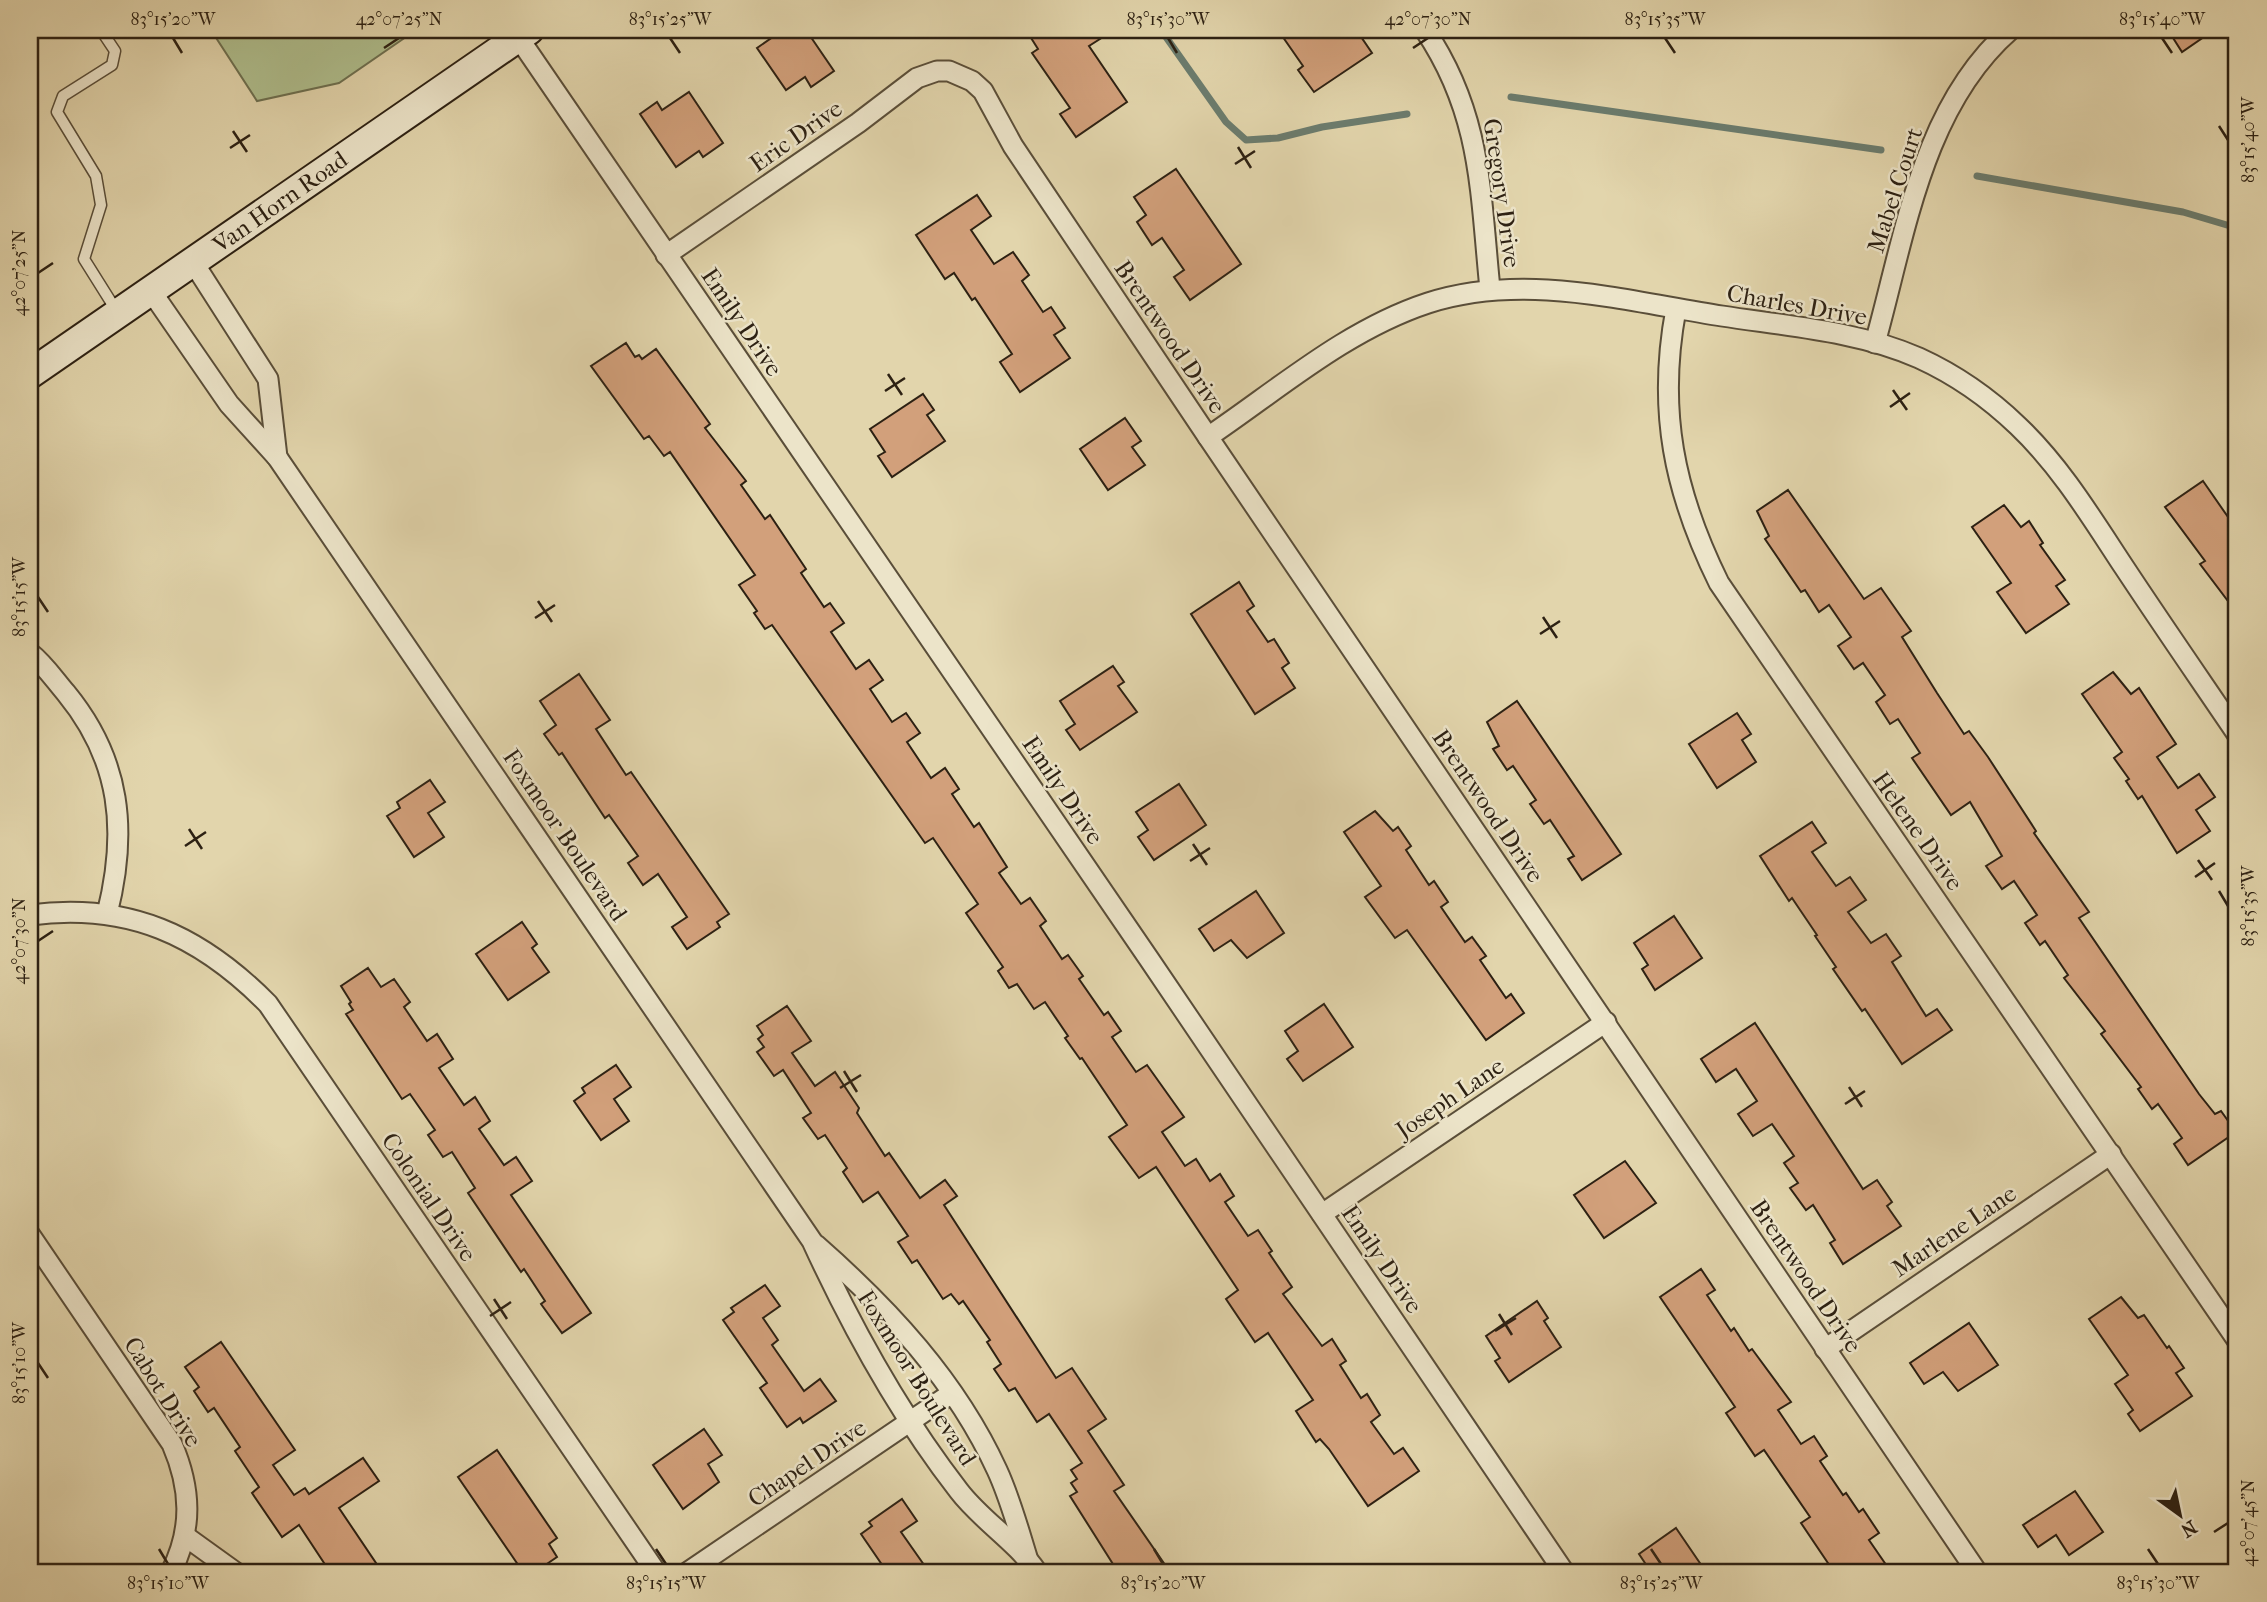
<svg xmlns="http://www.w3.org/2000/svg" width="2267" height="1602" font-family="'IM FELL French Canon',serif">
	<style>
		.green { fill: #afbe8d; stroke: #6e7050; stroke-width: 2 }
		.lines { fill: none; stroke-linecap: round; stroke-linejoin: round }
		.stream { stroke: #6b7c6e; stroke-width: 7 }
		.building { fill: #d2a07b; stroke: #2d2113; stroke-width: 2 }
		.service-casing { stroke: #5a4e39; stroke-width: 13 }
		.minor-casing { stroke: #5a4e39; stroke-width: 23 }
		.secondary-casing { stroke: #2d2113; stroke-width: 32 }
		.service { stroke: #ece4c9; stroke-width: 10 }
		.minor { stroke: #ece4c9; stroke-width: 19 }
		.secondary { stroke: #ece4c9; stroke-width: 28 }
		.ticks { fill: none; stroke: #2d2113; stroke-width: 2.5 }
		.labels { text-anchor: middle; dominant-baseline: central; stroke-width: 5; stroke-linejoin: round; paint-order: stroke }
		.street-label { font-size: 24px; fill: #2d2113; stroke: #ece4c9 }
		.neatline { fill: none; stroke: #2d2113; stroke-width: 2.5 }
		.ticks-label { font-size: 18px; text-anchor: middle; fill: #2d2113 }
	</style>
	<rect width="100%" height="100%" fill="#e2d5ac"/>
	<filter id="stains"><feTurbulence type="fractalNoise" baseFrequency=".00286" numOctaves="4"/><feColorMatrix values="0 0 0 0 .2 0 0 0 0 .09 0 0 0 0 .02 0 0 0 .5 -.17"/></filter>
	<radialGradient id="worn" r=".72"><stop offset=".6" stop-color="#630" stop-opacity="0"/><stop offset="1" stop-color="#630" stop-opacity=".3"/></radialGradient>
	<polygon class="green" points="211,30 416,30 339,83 257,101"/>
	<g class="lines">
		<g class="stream">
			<polyline points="1161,30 1226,122 1246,140 1278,138 1322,127 1407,114"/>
			<polyline points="1511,97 1881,150"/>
			<polyline points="1977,176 2183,212 2237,228"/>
		</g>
	</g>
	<g class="building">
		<polygon points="783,30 806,30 834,71 811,87 805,77 786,90 757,48"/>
		<polygon points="1026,30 1114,30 1089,46 1127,102 1076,137 1060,114 1070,108 1032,53 1038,49"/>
		<polygon points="1278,30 1343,30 1348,37 1357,31 1372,53 1314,92 1298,70 1303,66"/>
		<polygon points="2168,30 2214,30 2182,52"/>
		<polygon points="689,92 723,143 703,157 699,151 676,167 640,114 657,102 662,110"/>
		<polygon points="1176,169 1241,264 1190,300 1174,277 1184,270 1162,238 1152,245 1137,222 1146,215 1134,197"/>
		<polygon points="977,195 991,216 971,230 994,264 1013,252 1029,275 1022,281 1043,312 1051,307 1065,328 1054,335 1070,358 1020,392 1000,362 1012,354 975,298 972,300 954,273 945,279 916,235"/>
		<polygon points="626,343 635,357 639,355 642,359 656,349 693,400 710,424 705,428 746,481 741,485 765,519 770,515 806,569 801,573 824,607 830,603 844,623 831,632 856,669 869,660 883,680 870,689 892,722 906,713 920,733 907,742 931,778 945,768 959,789 952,794 974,827 979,823 1007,867 999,873 1021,904 1030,898 1046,921 1040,926 1062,959 1068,955 1083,976 1079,979 1104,1015 1108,1012 1121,1031 1112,1037 1136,1072 1147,1065 1184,1117 1162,1132 1185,1166 1196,1159 1210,1181 1220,1174 1234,1196 1225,1202 1248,1236 1258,1230 1272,1251 1269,1253 1292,1287 1283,1294 1322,1346 1332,1339 1346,1361 1340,1365 1361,1398 1367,1394 1380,1415 1371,1422 1394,1454 1403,1448 1419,1471 1368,1506 1329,1449 1320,1439 1316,1442 1296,1411 1313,1400 1268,1333 1255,1342 1226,1299 1238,1290 1156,1167 1139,1178 1109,1137 1127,1125 1082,1058 1080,1059 1065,1038 1068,1036 1045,1002 1034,1009 1017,984 1009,988 998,971 1003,967 966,913 978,904 933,838 925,843 772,625 765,629 754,613 757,611 739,585 755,575 670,452 664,456 649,436 644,439 591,366"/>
		<polygon points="923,394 934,410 927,415 945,441 892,477 878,456 885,452 870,429"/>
		<polygon points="1125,418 1141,441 1132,447 1145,465 1108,490 1080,449"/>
		<polygon points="2203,481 2237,530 2237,613 2200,564 2205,561 2165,507"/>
		<polygon points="1788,490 1864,599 1881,588 1911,631 1902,637 1937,693 1964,734 1969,731 1988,757 2036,831 2034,833 2089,912 2079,918 2199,1094 2215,1114 2221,1111 2236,1132 2188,1165 2174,1144 2182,1138 2158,1104 2152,1109 2138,1089 2141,1087 2101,1034 2105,1031 2064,978 2068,975 2045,941 2040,945 2025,923 2037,915 2014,881 2002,889 1986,866 2002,856 1970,802 1951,815 1912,758 1920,753 1898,719 1890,724 1876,702 1885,695 1863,663 1854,669 1838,646 1851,637 1829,605 1819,612 1805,590 1801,592 1765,539 1769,536 1757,511"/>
		<polygon points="2004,505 2021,527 2029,521 2043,543 2040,545 2065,580 2056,586 2069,604 2026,633 1997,592 2011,583 1972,527"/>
		<polygon points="1239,582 1254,606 1247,611 1268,642 1274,639 1289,663 1282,668 1295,688 1255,714 1191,614"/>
		<polygon points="1113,666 1124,682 1118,686 1137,712 1080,750 1066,730 1075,724 1060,701"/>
		<polygon points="2113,672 2131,694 2139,688 2176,744 2157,757 2178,788 2199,774 2215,797 2196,810 2210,831 2177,853 2142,796 2138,799 2126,781 2129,779 2114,758 2122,752 2082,694"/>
		<polygon points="579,674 610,720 596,729 626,775 631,772 729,914 717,922 720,927 687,949 672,927 687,917 658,874 643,885 628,863 638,856 609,815 605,818 562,753 559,755 544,734 556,725 540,701"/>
		<polygon points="1517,701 1621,854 1582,880 1568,859 1574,856 1550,820 1544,824 1530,804 1536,800 1513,766 1507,770 1493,749 1499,746 1487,722"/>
		<polygon points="1737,713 1751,734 1742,740 1756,762 1717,788 1689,744"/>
		<polygon points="430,780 445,802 428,813 444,837 414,857 387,816 400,808 397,802"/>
		<polygon points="1179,784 1206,825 1154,860 1138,837 1148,830 1136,812"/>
		<polygon points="1375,811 1393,831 1398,827 1411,846 1406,850 1429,885 1434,881 1448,902 1441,907 1465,942 1472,937 1486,956 1480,960 1506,998 1511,994 1524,1013 1486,1040 1407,930 1395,938 1365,897 1381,886 1344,832"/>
		<polygon points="1812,822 1826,843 1812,852 1836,886 1850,877 1866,900 1848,912 1871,943 1886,934 1901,956 1892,962 1926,1016 1937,1009 1952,1030 1902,1064 1865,1009 1862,1011 1833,969 1836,967 1815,936 1817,935 1792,898 1789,901 1760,856"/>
		<polygon points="1256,891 1284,933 1247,958 1231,940 1214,951 1199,929"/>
		<polygon points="1674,916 1702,958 1655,990 1642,969 1648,965 1634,943"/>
		<polygon points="522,922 537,944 532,948 549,972 508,1000 476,954"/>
		<polygon points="368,968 381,987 394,979 410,1002 404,1007 427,1041 437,1034 453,1059 439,1068 464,1105 475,1097 490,1121 479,1129 504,1165 516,1157 532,1181 511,1195 591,1313 562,1333 541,1304 545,1301 524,1269 521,1272 468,1193 475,1188 452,1152 443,1157 428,1135 435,1130 410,1094 402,1099 346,1014 353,1010 349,1004 351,1002 341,986"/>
		<polygon points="1324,1004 1353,1047 1303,1081 1287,1059 1298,1051 1285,1031"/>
		<polygon points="787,1006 811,1041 792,1053 815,1086 835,1072 859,1108 857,1113 885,1156 889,1153 920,1198 945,1180 957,1196 944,1205 1056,1378 1072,1368 1106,1419 1088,1431 1124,1485 1114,1491 1170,1572 1118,1572 1070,1496 1077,1492 1071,1483 1077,1479 1071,1470 1082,1463 1049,1414 1037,1422 1015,1388 1009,1391 994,1369 1001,1364 987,1342 990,1340 963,1301 959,1304 951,1294 943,1299 917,1260 912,1263 898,1242 908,1236 878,1192 863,1202 843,1172 847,1168 825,1135 818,1139 803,1118 811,1113 783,1070 774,1076 757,1052 764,1047 758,1039 763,1035 757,1026"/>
		<polygon points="1755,1023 1863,1189 1877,1180 1892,1202 1887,1206 1901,1226 1843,1264 1830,1243 1835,1240 1813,1205 1806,1210 1790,1188 1798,1183 1784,1163 1794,1156 1772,1124 1753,1136 1738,1114 1757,1101 1736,1069 1716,1082 1701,1059"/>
		<polygon points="616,1065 631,1087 614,1099 629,1121 601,1140 574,1101 585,1093 582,1088"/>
		<polygon points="1625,1161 1656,1203 1604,1238 1574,1195"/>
		<polygon points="1701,1269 1715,1290 1707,1295 1731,1331 1734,1328 1749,1351 1752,1349 1791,1402 1778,1410 1801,1444 1814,1436 1827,1456 1820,1461 1843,1495 1846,1493 1859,1512 1863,1509 1879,1533 1869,1540 1891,1572 1834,1572 1801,1523 1810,1517 1764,1450 1755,1456 1726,1413 1735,1407 1660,1297"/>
		<polygon points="765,1285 780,1306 763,1318 778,1340 772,1345 804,1391 820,1379 836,1401 803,1423 800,1418 787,1427 760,1388 767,1383 723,1320 734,1312 731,1308"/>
		<polygon points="2121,1297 2138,1318 2144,1315 2167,1348 2169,1346 2184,1368 2176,1373 2192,1396 2140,1431 2128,1414 2133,1410 2115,1384 2128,1375 2089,1319"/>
		<polygon points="1537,1301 1548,1318 1544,1321 1561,1347 1509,1382 1495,1361 1500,1358 1486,1336"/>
		<polygon points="1969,1323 1998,1365 1958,1391 1943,1372 1924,1384 1910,1363"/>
		<polygon points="221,1342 295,1450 273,1465 294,1495 305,1488 309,1494 363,1458 379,1481 339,1508 378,1566 368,1572 330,1572 299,1525 282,1537 252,1493 259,1487 235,1451 240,1447 214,1408 208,1412 194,1391 199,1387 185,1367"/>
		<polygon points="704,1429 722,1455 708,1464 719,1482 683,1509 653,1465"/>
		<polygon points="497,1450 557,1538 549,1544 557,1557 535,1572 523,1572 458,1477"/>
		<polygon points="2075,1491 2103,1532 2069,1555 2056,1535 2038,1547 2023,1525"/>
		<polygon points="902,1499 917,1521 901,1532 929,1572 887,1572 861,1534 872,1526 869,1522"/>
		<polygon points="1676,1528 1706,1572 1651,1572 1639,1554"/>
	</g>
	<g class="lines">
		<g class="service-casing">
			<polyline id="service" points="101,30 115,51 112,65 63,96 57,112 96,176 101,205 84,259 116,310"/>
		</g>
		<g class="minor-casing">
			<g id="minor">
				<path d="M1425 30C1482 115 1480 191 1490 289"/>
				<polyline points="518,37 1149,959 1564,1572"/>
				<polyline points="666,255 858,123 917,78 937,71 949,71 972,81 983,91 1013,146 1208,437 1977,1572"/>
				<polyline points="193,262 268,379 277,457"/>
				<path d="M151 291 229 404 277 457 812 1241C852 1328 900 1415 959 1491 982 1521 1016 1541 1037 1572"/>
				<path d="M1676 309C1657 410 1674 492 1719 583L2237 1340"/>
				<path d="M1875 343C1905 236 1922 107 2010 30"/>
				<path d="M1208 437C1279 389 1346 330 1428 303 1524 272 1625 301 1722 316 1787 326 1858 331 1919 358 1954 374 1990 399 2018 426 2061 467 2091 517 2124 567 2161 623 2199 678 2237 734"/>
				<path d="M30 653C44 664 54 679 66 693 121 760 128 831 107 914"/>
				<path d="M30 915C128 902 200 935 268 1004L656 1572"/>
				<polyline points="1322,1214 1606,1022"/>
				<path d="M30 1235 172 1444C191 1488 193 1529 171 1572"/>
				<path d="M816 1245C889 1309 956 1381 997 1470 1010 1498 1018 1528 1027 1557"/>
				<polyline points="1825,1349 2111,1154"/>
				<polyline points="185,1536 235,1572"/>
				<polyline points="688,1572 952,1393"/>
			</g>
		</g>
		<g class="secondary-casing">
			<polyline id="secondary" points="30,374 529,30"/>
		</g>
		<use href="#service" class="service"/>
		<use href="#minor" class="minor"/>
		<use href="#secondary" class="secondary"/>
	</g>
	<path class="ticks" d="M173 38 182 53M670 38 680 53M1168 38 1177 53M1665 38 1675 53M2162 38 2172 53M384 48 399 38M1413 48 1428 38M2219 126 2228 140M233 131 247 152M1238 147 1251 168M230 148 250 135M1235 164 1255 151M38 273 53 263M888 374 902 395M1893 390 1907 410M885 391 905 378M1890 407 1910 393M38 597 48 612M538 601 552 622M1543 617 1557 638M535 618 555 605M1540 634 1560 621M189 829 202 849M1193 844 1207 865M185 846 206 832M2198 860 2212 880M1190 861 1210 848M2195 877 2215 863M2219 891 2228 906M38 941 53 931M844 1071 857 1092M1849 1087 1862 1107M840 1088 861 1075M1845 1104 1865 1091M494 1299 507 1319M1499 1314 1512 1335M490 1316 511 1302M1495 1331 1516 1318M38 1363 48 1378M2214 1532 2228 1523M159 1549 168 1564M656 1549 666 1564M1154 1549 1163 1564M1651 1549 1661 1564M2148 1549 2158 1564"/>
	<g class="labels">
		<g class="street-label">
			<text transform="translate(796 136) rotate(-35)">Eric Drive</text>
			<text transform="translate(1895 190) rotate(-72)">Mabel Court</text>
			<text transform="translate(1502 193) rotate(82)">Gregory Drive</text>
			<text transform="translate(280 202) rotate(-35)">Van Horn Road</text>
			<text transform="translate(1797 305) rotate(10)">Charles Drive</text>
			<text transform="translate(742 322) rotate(56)">Emily Drive</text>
			<text transform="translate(1170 337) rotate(56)">Brentwood Drive</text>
			<text transform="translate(1063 790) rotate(56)">Emily Drive</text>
			<text transform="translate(1488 806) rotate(56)">Brentwood Drive</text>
			<text transform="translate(1918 831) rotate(55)">Helene Drive</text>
			<text transform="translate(565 835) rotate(56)">Foxmoor Boulevard</text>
			<text transform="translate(1450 1098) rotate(-34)">Joseph Lane</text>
			<text transform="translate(429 1197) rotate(56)">Colonial Drive</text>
			<text transform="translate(1954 1231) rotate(-34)">Marlene Lane</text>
			<text transform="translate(1382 1259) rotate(56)">Emily Drive</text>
			<text transform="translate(1806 1276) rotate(56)">Brentwood Drive</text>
			<text transform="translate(917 1378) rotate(58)">Foxmoor Boulevard</text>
			<text transform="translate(163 1392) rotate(58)">Cabot Drive</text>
			<text transform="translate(807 1463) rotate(-34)">Chapel Drive</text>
		</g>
	</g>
	<rect width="2267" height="1602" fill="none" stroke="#e2d5ac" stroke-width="77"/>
	<g transform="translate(2180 1515) rotate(147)" stroke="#ece4c9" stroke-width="5" paint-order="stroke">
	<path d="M0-5L12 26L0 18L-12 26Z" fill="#2d2113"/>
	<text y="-10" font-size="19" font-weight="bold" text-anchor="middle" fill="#2d2113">N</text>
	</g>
	<rect x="38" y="38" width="2190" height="1526" class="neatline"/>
	<g class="ticks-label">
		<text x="173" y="25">83°15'20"W</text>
		<text x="399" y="25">42°07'25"N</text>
		<text x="670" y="25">83°15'25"W</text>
		<text x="1168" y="25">83°15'30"W</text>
		<text x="1428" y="25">42°07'30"N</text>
		<text x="1665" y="25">83°15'35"W</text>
		<text x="2162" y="25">83°15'40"W</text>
		<text transform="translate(2248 140) rotate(-90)" y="6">83°15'40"W</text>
		<text transform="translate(19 273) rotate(-90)" y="6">42°07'25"N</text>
		<text transform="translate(19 597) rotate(-90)" y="6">83°15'15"W</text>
		<text transform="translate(2248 906) rotate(-90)" y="6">83°15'35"W</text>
		<text transform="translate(19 941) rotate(-90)" y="6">42°07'30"N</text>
		<text transform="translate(19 1363) rotate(-90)" y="6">83°15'10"W</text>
		<text transform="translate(2248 1523) rotate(-90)" y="6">42°07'45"N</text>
		<text x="168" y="1589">83°15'10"W</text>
		<text x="666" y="1589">83°15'15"W</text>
		<text x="1163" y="1589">83°15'20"W</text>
		<text x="1661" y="1589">83°15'25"W</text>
		<text x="2158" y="1589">83°15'30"W</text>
	</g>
	<rect width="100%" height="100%" filter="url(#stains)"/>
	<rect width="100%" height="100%" fill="url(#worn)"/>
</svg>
